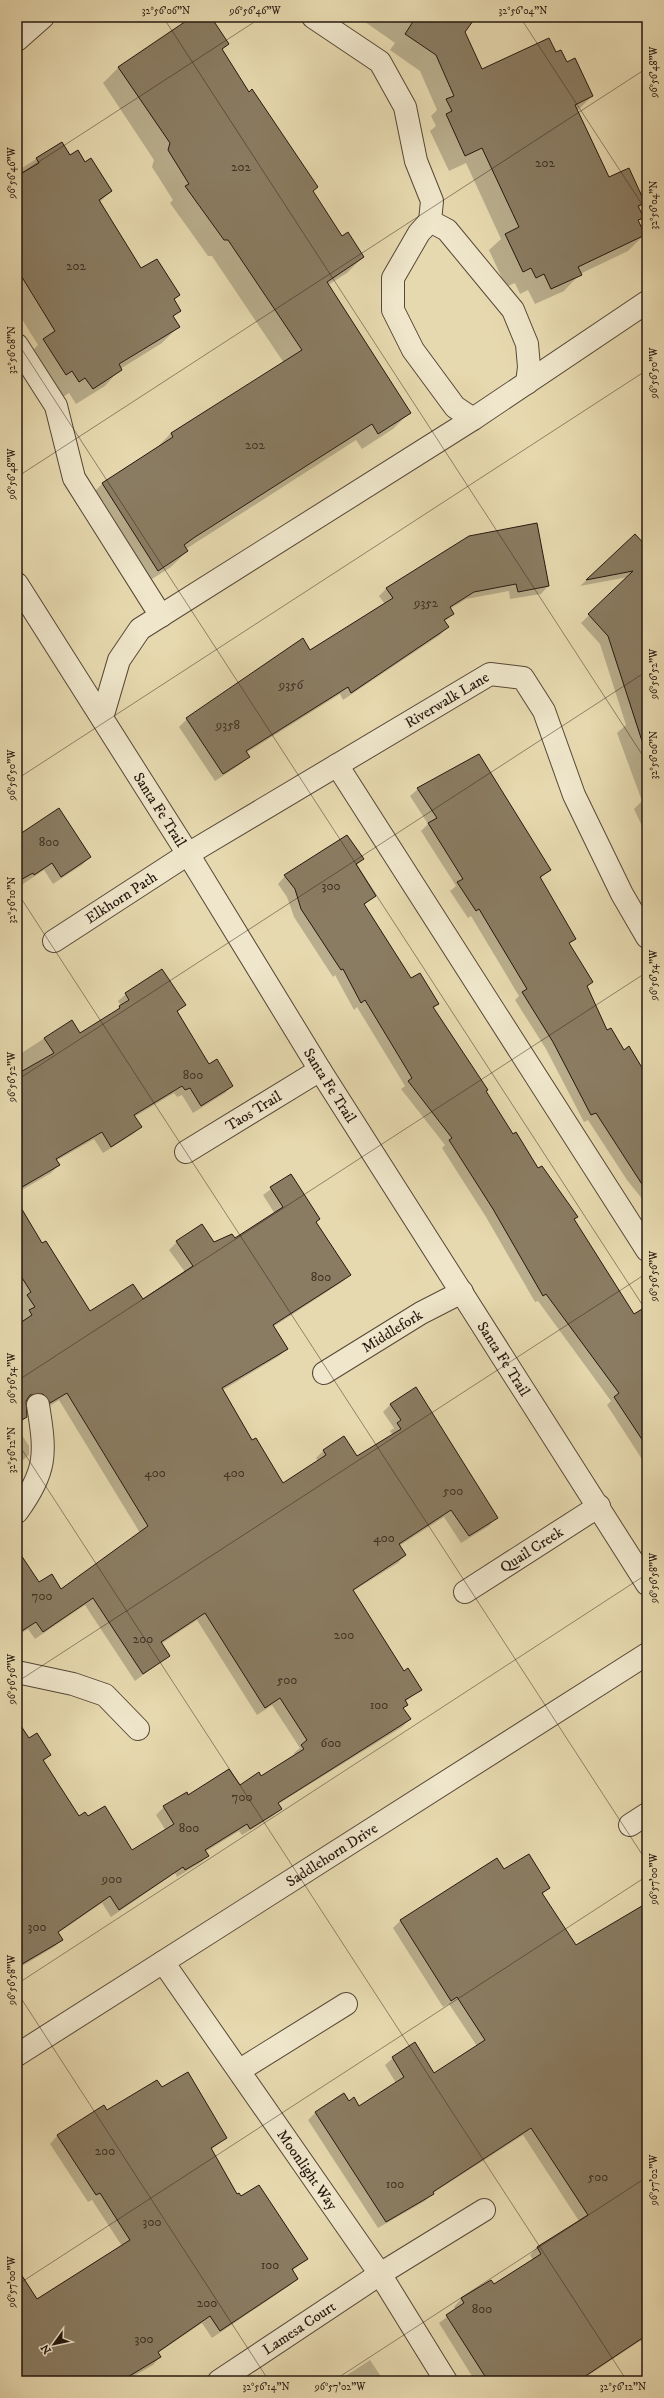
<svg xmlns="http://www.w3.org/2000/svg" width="664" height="2398" font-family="'IM FELL DW Pica',serif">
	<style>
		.shadow { fill: #0003 }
		.building { fill: #8a7c62; stroke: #26180f }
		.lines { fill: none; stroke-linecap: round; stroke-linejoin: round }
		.minor-casing { stroke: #564837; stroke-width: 24 }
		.minor { stroke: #efe6cb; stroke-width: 22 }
		.ticks { fill: none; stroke: #26180f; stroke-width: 1; stroke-opacity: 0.45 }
		.labels { text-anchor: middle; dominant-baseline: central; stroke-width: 4; stroke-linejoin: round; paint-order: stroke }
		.number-label { font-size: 13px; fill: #3f3124 }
		.street-label { font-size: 15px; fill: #26180f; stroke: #efe6cb }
		.neatline { fill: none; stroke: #26180f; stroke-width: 1.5 }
		.ticks-label { font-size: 10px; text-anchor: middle; fill: #26180f }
	</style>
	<rect width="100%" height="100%" fill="#e7d9af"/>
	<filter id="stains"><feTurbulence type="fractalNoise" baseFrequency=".005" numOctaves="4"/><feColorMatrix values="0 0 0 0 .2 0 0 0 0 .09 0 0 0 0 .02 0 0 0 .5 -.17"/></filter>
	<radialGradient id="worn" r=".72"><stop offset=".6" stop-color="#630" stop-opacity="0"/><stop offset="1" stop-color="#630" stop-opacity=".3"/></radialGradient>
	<g class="shadow">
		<polygon points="193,17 210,17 228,44 221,50 342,238 363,257 347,273 328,285 409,413 393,429 362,449 356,440 186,549 187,551 171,567 141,586 87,499 103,483 155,450 171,433 284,363 212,256 208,256 170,203 173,200 152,167 154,160 103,83 119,67"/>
		<polygon points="358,17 474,17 464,32 481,70 555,54 567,63 592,96 577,111 609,179 644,203 638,209 642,217 638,222 644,235 628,251 580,274 564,291 535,304 528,290 520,294 515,283 506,287 489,250 501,239 466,163 449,171 430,131 436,126 431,116 437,110 420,71 390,50 395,43"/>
		<polygon points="62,143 70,157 85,164 111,191 99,203 141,270 179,295 174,300 179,310 173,317 178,327 162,343 120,369 105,386 76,404 69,393 63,397 28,355 38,345 17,311 17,171"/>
		<polygon points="635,536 647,549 647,837 634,809 642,801 617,733 626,725 600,644 581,623 628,577 580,586"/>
		<polygon points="470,537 548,586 541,594 510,599 509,591 466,599 450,609 453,614 444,622 447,627 440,635 343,700 340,694 246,753 249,757 241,764 215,781 179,727 187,719 310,651 385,604 379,596 387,588"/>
		<polygon points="418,789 550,869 540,879 575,939 568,945 592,982 587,987 607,1031 647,1078 647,1205 627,1180 588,1120 584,1122 546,1049 515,1000 519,996 471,916 468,918 450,891 456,886 421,831 428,824 410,796"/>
		<polygon points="17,836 90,857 82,865 53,884 44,870 17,888"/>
		<polygon points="363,859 356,866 375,896 364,905 411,979 438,1004 433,1009 512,1136 576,1217 573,1220 634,1315 647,1321 647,1467 607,1405 611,1401 538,1301 535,1302 486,1217 442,1148 445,1145 401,1089 405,1086 357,1007 354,1010 335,975 333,977 294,917 287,897 278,884 285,876"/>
		<polygon points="126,994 184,1005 177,1013 209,1065 232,1086 225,1093 193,1113 182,1095 177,1097 174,1093 134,1117 140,1127 133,1134 103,1153 94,1139 56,1161 59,1165 51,1173 17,1193 17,1056 71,1021 79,1035 112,1014 121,1006 118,1001"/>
		<polygon points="290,1175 319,1219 316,1222 350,1275 342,1282 273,1327 287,1349 279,1356 223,1390 252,1441 283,1485 318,1461 316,1458 324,1450 356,1457 393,1435 390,1431 394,1428 383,1412 391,1404 496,1518 489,1526 461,1543 444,1517 399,1546 405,1555 398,1563 353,1591 404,1672 421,1690 405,1702 407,1705 403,1709 410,1719 402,1727 278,1804 280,1809 273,1816 242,1835 239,1831 205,1852 208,1856 200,1863 177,1877 175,1873 111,1917 102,1903 58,1933 62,1940 54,1947 17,1969 17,1746 50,1755 43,1762 78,1817 88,1818 132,1851 166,1831 156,1815 164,1807 188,1796 239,1786 261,1777 295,1756 294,1753 300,1748 272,1705 257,1715 197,1620 161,1644 168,1656 135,1681 85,1605 35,1639 28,1629 17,1636 17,1583 39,1584 61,1590 140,1533 59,1400 43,1410 34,1400 25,1402 26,1417 17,1425 17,1203 42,1245 90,1313 142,1300 185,1272 169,1250 177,1242 214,1243 234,1240 275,1214 263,1195"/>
		<polygon points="17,1427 29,1446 29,1455 17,1465"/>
		<polygon points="504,1871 549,1887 542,1895 575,1947 647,1918 647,2348 640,2341 580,2381 475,2381 439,2323 456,2310 454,2307 461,2299 491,2281 494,2286 533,2260 530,2255 537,2247 579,2221 523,2135 433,2193 425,2201 378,2228 308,2120 315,2113 344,2095 349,2102 359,2107 396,2083 385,2065 393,2058 434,2074 477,2046 449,2004 443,2007 393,1928 401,1920"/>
		<polygon points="162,2089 226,2138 211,2150 237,2195 307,2259 292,2271 297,2279 289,2286 212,2338 202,2323 158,2353 160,2357 153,2365 125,2381 17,2381 17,2293 36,2300 122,2246 92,2200 88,2202 50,2144 57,2136 103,2106 107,2111"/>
		<polygon points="370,2360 384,2381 338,2381"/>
	</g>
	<g class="building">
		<polygon points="192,17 211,17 229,44 222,49 249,92 252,89 318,187 313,191 342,236 348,232 364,257 327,282 411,413 378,434 372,424 195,537 184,545 188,551 158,571 102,483 173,437 171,433 302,350 228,240 224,240 185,186 189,184 168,150 170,143 118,67"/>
		<polygon points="416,17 476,17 465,32 482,69 549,38 556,52 561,50 567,62 575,58 593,96 575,105 609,177 629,168 645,203 638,206 644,218 638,220 645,235 578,267 582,275 551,289 544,274 536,278 531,268 523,272 505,234 519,227 482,148 465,156 446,114 452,111 446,99 454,96 436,55 405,34"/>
		<polygon points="62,142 70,155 78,150 85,162 91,158 112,191 99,200 141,268 157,259 180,295 174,299 181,311 173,316 180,327 119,364 122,370 93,389 85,378 79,382 72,371 66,375 43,339 55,331 17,269 17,176 39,163 36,158"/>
		<polygon points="537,523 549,586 518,592 516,584 474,592 450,607 454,614 444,620 449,627 351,693 348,687 246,751 250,757 223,774 186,718 303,638 310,650 393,598 386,588 469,536"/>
		<polygon points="635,534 647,547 647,740 642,741 608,636 588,614 633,571 586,580"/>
		<polygon points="479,754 551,870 540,877 576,939 569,943 593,982 587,986 607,1030 611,1028 624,1050 629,1046 647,1076 647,1192 596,1113 591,1115 553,1042 522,992 527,989 479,909 476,911 457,882 463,879 428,823 437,818 417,788"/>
		<polygon points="59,808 91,857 61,877 52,863 34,875 33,873 17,882 17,836"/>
		<polygon points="347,835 364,859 356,864 376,896 364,904 411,978 420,973 439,1004 433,1007 488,1090 486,1091 513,1134 516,1132 538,1168 542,1166 578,1217 574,1219 634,1314 647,1306 647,1447 614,1397 619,1393 546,1294 543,1296 493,1209 449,1140 452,1138 408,1081 412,1078 365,1000 361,1003 343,969 341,970 301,909 295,889 284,875"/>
		<polygon points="162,969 186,1005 177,1011 209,1064 217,1059 233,1086 201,1106 190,1088 185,1090 182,1086 134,1115 142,1127 111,1147 102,1132 56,1159 60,1165 17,1190 17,1074 54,1053 44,1038 72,1020 80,1033 120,1008 119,1006 129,1000 125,993"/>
		<polygon points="291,1174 320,1219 316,1222 351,1275 273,1325 288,1349 222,1388 252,1440 256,1438 283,1483 326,1455 323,1450 344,1436 357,1456 401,1429 397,1423 401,1420 390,1404 416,1387 498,1518 469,1536 451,1510 399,1544 406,1555 353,1590 404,1671 408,1668 422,1690 405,1700 408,1705 403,1708 411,1719 278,1803 282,1809 250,1829 247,1824 205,1850 209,1856 185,1870 183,1867 119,1910 110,1896 58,1932 63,1940 17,1967 17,1720 29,1738 37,1733 51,1755 43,1760 79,1816 85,1812 88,1816 105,1806 132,1850 174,1824 163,1806 187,1792 188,1795 229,1769 240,1785 259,1772 261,1776 304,1749 301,1745 307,1740 280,1698 265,1708 205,1613 161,1642 170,1656 143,1674 93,1598 43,1632 36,1622 17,1634 17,1549 39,1582 52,1574 61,1589 148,1526 67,1393 50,1403 43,1394 30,1395 26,1401 27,1417 17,1423 17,1325 32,1315 29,1310 35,1307 27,1295 31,1292 17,1270 17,1201 42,1243 46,1241 90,1311 133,1284 143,1299 193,1266 176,1241 202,1224 214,1242 232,1234 235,1238 283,1207 270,1187"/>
		<polygon points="529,1854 550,1888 542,1893 576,1945 647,1903 647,2335 578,2381 488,2381 446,2315 464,2303 461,2298 491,2280 494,2284 541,2254 537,2247 588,2215 531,2128 433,2192 434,2194 386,2222 315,2112 344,2093 349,2101 354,2097 359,2106 404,2077 392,2057 415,2042 434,2073 485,2040 457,1997 451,2001 400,1920 497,1858 504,1869"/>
		<polygon points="188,2072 227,2138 211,2148 237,2194 239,2193 241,2196 259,2185 308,2259 292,2269 298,2279 220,2331 210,2316 158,2352 161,2357 121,2381 17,2381 17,2268 37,2299 130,2240 100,2193 96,2195 57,2135 104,2105 107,2110 157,2080 162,2087"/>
	</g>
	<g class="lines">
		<g class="minor-casing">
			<g id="minor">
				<polyline points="313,17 380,62 405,107 416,161 432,201 430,221 447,230 513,310 527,344 529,367 527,383"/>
				<polyline points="17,40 43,17"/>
				<polyline points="430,221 419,233 393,278 393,310 413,350 455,407 473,419"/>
				<polyline points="17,345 56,406 74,478 161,616"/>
				<path id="s1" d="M17 584 188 854 320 1070 647 1584"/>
				<polyline points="102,718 119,660 140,629 473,419 647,302"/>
				<polyline points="337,765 647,1250"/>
				<path id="s2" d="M54 941 188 854 490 674 523 678 544 711 574 795 622 894 647 937"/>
				<path id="s3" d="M186 1152 320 1070"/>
				<path id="s4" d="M324 1373 421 1313 462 1292"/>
				<path d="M17 1512C47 1471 46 1454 38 1405"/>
				<path id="s5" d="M465 1592 599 1506"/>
				<polyline points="17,1672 73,1684 105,1695 138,1729"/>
				<polyline points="630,1825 647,1814"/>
				<path id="s6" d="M163 1962 380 2274 446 2381"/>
				<path id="s7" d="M17 2055 647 1654"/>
				<polyline points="240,2070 346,2004"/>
				<path id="s8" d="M219 2381 380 2274 484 2210"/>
			</g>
		</g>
		<use href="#minor" class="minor"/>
	</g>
	<path class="ticks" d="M163 17 647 762M520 17 647 212M17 176 262 17M17 342 647 1312M17 477 647 68M17 779 647 370M17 892 647 1862M17 1080 647 671M17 1381 647 972M17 1442 627 2381M17 1682 647 1273M17 1984 647 1574M17 1992 269 2381M17 2285 647 1876M333 2381 647 2177"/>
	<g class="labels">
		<g class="number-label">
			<text x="545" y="163">202</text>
			<text x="241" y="167">202</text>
			<text x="76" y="266">202</text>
			<text x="255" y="445">202</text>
			<text x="426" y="603">9352</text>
			<text x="291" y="685">9356</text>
			<text x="228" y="725">9358</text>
			<text x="49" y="842">800</text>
			<text x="331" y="886">300</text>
			<text x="193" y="1075">800</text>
			<text x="321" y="1277">800</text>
			<text x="155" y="1473">400</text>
			<text x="234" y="1473">400</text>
			<text x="453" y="1491">500</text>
			<text x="384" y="1538">400</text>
			<text x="42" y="1596">700</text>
			<text x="344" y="1635">200</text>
			<text x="143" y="1639">200</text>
			<text x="287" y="1680">500</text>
			<text x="379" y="1705">100</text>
			<text x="331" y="1743">600</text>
			<text x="242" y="1797">700</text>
			<text x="189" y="1828">800</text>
			<text x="112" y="1879">900</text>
			<text x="37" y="1927">300</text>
			<text x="105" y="2151">200</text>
			<text x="598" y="2177">500</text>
			<text x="395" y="2184">100</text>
			<text x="152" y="2222">300</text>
			<text x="270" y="2265">100</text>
			<text x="207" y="2303">200</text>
			<text x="482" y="2309">800</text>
			<text x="144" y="2339">300</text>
		</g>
		<g class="street-label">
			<text stroke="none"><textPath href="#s2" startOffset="461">Riverwalk Lane</textPath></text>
			<text stroke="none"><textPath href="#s1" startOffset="267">Santa Fe Trail</textPath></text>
			<text stroke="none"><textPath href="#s2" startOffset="80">Elkhorn Path</textPath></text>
			<text stroke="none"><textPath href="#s1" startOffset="591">Santa Fe Trail</textPath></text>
			<text stroke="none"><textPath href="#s3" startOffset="79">Taos Trail</textPath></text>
			<text stroke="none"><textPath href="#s4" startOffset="80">Middlefork</textPath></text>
			<text stroke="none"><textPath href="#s1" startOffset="915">Santa Fe Trail</textPath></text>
			<text stroke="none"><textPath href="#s5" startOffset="79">Quail Creek</textPath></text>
			<text stroke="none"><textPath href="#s7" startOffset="373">Saddlehorn Drive</textPath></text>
			<text stroke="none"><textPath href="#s6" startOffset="253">Moonlight Way</textPath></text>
			<text stroke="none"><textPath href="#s8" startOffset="96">Lamesa Court</textPath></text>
		</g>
	</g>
	<rect width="664" height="2398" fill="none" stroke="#e7d9af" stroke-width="44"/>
	<g transform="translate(54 2344) rotate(237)" stroke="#efe6cb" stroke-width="3" paint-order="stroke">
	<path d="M0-3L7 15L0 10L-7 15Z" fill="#26180f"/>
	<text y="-6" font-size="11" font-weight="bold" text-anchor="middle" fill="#26180f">N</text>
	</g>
	<rect x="22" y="22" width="620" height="2354" class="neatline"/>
	<g class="ticks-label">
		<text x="166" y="14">32°56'06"N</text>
		<text x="255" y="14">96°56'46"W</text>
		<text x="523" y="14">32°56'04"N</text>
		<text transform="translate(653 72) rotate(-90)" y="4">96°56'48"W</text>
		<text transform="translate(11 173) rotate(-90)" y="4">96°56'46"W</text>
		<text transform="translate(653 205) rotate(-90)" y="4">32°56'04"N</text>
		<text transform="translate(11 350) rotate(-90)" y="4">32°56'08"N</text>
		<text transform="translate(653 373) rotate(-90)" y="4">96°56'50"W</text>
		<text transform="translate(11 474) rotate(-90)" y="4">96°56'48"W</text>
		<text transform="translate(653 674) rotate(-90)" y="4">96°56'52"W</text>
		<text transform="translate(653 755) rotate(-90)" y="4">32°56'06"N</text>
		<text transform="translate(11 775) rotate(-90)" y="4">96°56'50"W</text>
		<text transform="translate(11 900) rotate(-90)" y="4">32°56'10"N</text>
		<text transform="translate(653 975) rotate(-90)" y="4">96°56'54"W</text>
		<text transform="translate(11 1077) rotate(-90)" y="4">96°56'52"W</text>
		<text transform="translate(653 1276) rotate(-90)" y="4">96°56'56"W</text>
		<text transform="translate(11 1378) rotate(-90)" y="4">96°56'54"W</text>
		<text transform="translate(11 1450) rotate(-90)" y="4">32°56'12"N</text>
		<text transform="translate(653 1578) rotate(-90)" y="4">96°56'58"W</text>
		<text transform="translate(11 1679) rotate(-90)" y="4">96°56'56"W</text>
		<text transform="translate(653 1879) rotate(-90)" y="4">96°57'00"W</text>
		<text transform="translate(11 1980) rotate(-90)" y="4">96°56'58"W</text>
		<text transform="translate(653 2180) rotate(-90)" y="4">96°57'02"W</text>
		<text transform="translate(11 2282) rotate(-90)" y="4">96°57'00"W</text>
		<text x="266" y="2390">32°56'14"N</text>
		<text x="340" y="2390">96°57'02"W</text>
		<text x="623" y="2390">32°56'12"N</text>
	</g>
	<rect width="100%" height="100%" filter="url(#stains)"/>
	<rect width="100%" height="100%" fill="url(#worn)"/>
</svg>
